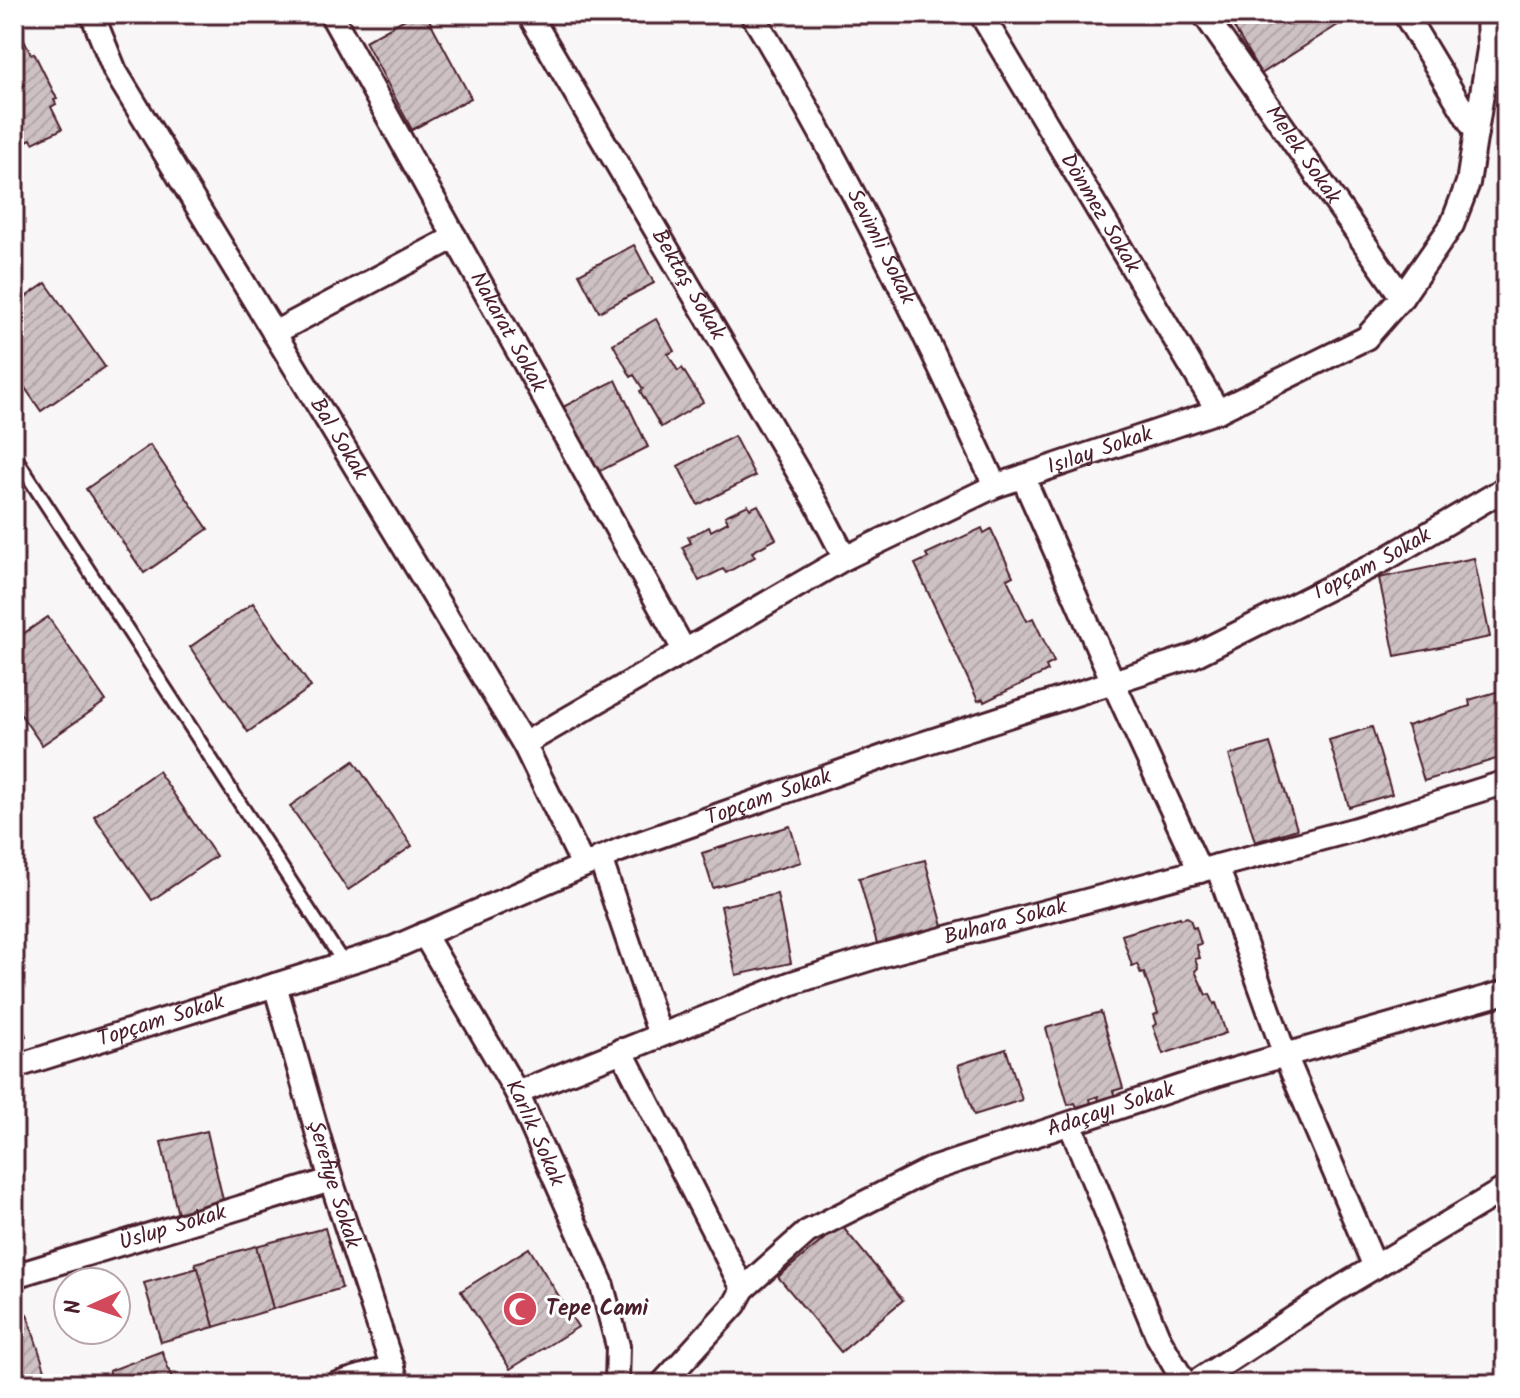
<svg xmlns="http://www.w3.org/2000/svg" width="1520" height="1398" font-family="Kalam,sans-serif">
	<style>
		.building { fill: url(#building-hatch); stroke: #4a1f2b; stroke-width: 2 }
		.lines { fill: none; stroke-linecap: round; stroke-linejoin: round }
		.lane-casing { stroke: #4a1f2b; stroke-width: 17 }
		.street-casing { stroke: #4a1f2b; stroke-width: 28 }
		.lane { stroke: #fff; stroke-width: 11 }
		.street { stroke: #fff; stroke-width: 22 }
		.labels { text-anchor: middle; dominant-baseline: central; stroke-width: 6; stroke-linejoin: round; paint-order: stroke }
		.street-label { font-size: 22px; fill: #4a1f2b; stroke: #fff }
		.poi-label { font-size: 22px; font-weight: bold; fill: #4a1f2b; stroke: #fff; text-anchor: start }
	</style>
	<defs>
		<pattern id="building-hatch" width="6" height="6" patternUnits="userSpaceOnUse" patternTransform="scale(2)"><rect width="6" height="6" fill="#cdc1c4"/><path d="M-1 1l2-2M0 6l6-6M5 7l2-2" fill="none" stroke="#b2a5a9"/></pattern>
	</defs>
	<rect width="100%" height="100%" fill="#f8f6f7"/>
	<filter id="ink" filterUnits="userSpaceOnUse"><feTurbulence type="fractalNoise" baseFrequency=".0125" numOctaves="2"/><feDisplacementMap in="SourceGraphic" scale="16" xChannelSelector="R" yChannelSelector="G"/><feConvolveMatrix kernelMatrix="1 2 1 2 8 2 1 2 1" color-interpolation-filters="sRGB"/></filter>
	<g filter="url(#ink)">
		<g class="building">
			<polygon points="414,14 426,14 471,98 412,130 365,41"/>
			<polygon points="1226,14 1355,14 1261,74"/>
			<polygon points="19,31 31,54 34,53 57,99 54,100 56,104 51,107 62,129 33,143 31,139 18,145 14,137 14,34"/>
			<polygon points="1506,95 1506,138 1501,138 1499,96"/>
			<polygon points="634,245 654,283 599,312 579,274"/>
			<polygon points="46,283 105,367 41,411 14,372 14,305"/>
			<polygon points="656,319 674,351 668,354 678,371 682,368 703,402 661,427 640,391 643,389 634,375 631,377 613,344"/>
			<polygon points="616,380 648,447 590,476 557,410"/>
			<polygon points="734,436 755,476 698,505 678,466"/>
			<polygon points="150,445 208,529 144,573 86,489"/>
			<polygon points="748,505 750,509 758,505 776,539 752,552 755,557 726,573 723,569 699,581 682,547 691,543 688,537 709,527 711,531 728,522 725,516"/>
			<polygon points="982,528 984,533 991,529 1013,576 1007,579 1027,621 1033,618 1054,662 1046,666 1048,671 984,702 983,699 978,701 915,564 928,558 926,554"/>
			<polygon points="1474,558 1490,637 1395,656 1379,578"/>
			<polygon points="253,603 311,687 248,732 190,647"/>
			<polygon points="48,617 106,701 42,745 14,705 14,640"/>
			<polygon points="1506,689 1506,756 1424,781 1407,726 1470,706 1469,700"/>
			<polygon points="1372,727 1392,794 1349,807 1329,740"/>
			<polygon points="1270,743 1297,829 1255,842 1229,755"/>
			<polygon points="354,761 412,846 348,890 290,806"/>
			<polygon points="158,771 216,856 152,900 94,816"/>
			<polygon points="790,826 801,862 713,888 702,853"/>
			<polygon points="925,860 944,930 878,947 859,878"/>
			<polygon points="777,894 791,963 736,975 721,906"/>
			<polygon points="1180,917 1181,919 1187,917 1190,919 1193,928 1196,927 1201,944 1196,945 1200,958 1195,959 1198,968 1195,971 1206,995 1210,994 1214,1004 1216,1003 1226,1033 1163,1054 1153,1026 1157,1024 1154,1015 1158,1013 1144,973 1141,974 1137,964 1132,966 1122,935"/>
			<polygon points="14,1001 26,1036 14,1040"/>
			<polygon points="1101,1012 1123,1088 1113,1091 1115,1097 1099,1101 1098,1096 1090,1099 1091,1103 1077,1107 1075,1103 1068,1105 1046,1028"/>
			<polygon points="1006,1049 1022,1100 974,1115 958,1065"/>
			<polygon points="207,1131 224,1204 178,1215 161,1142"/>
			<polygon points="841,1225 903,1300 841,1352 778,1277"/>
			<polygon points="325,1228 342,1288 273,1309 256,1246"/>
			<polygon points="256,1246 273,1309 214,1327 195,1263"/>
			<polygon points="529,1248 578,1327 510,1369 461,1291"/>
			<polygon points="198,1268 214,1327 161,1342 144,1283"/>
			<polygon points="27,1314 45,1370 14,1380 14,1318"/>
			<polygon points="162,1351 174,1384 114,1384 109,1371"/>
		</g>
		<g class="lines">
			<g class="lane-casing">
				<polyline id="lane" points="14,455 343,962"/>
			</g>
			<g class="street-casing">
				<g id="street">
					<path id="s1" d="M92 14 115 71 524 744 583 865"/>
					<path id="s2" d="M331 14 684 650"/>
					<path id="s3" d="M529 14 818 506 845 558"/>
					<path id="s4" d="M752 14C843 163 923 327 995 486"/>
					<path id="s5" d="M981 14 1218 411"/>
					<path id="s6" d="M1204 14 1402 297"/>
					<polyline points="1405,14 1476,132"/>
					<polyline points="274,333 455,237"/>
					<polyline points="1023,477 1113,682 1200,871"/>
					<path id="s7" d="M524 744 845 558 995 486 1218 411 1366 338 1402 297 1452 225 1468 183 1489 49 1488 14"/>
					<polyline points="600,858 660,1035"/>
					<polyline points="1217,866 1285,1055 1375,1267"/>
					<path id="s8" d="M424 934 517 1093 601 1282 618 1346 617 1384"/>
					<path id="s9" d="M275 985 331 1180 398 1384"/>
					<polyline points="621,1050 743,1289 735,1304 662,1384"/>
					<path id="s10" d="M14 1067 393 948 620 850 900 751 1193 656 1384 560 1506 488"/>
					<path id="s11" d="M517 1093 792 983 879 956 1353 830 1506 782"/>
					<polyline points="1070,1124 1158,1337 1185,1384"/>
					<path id="s12" d="M14 1276 331 1180"/>
					<path id="s13" d="M743 1289 807 1232 929 1170 1219 1074 1506 992"/>
					<polyline points="337,1384 393,1367"/>
					<polyline points="1193,1384 1338,1289 1506,1188"/>
				</g>
			</g>
			<use href="#lane" class="lane"/>
			<use href="#street" class="street"/>
		</g>
	</g>
	<defs>
		<g id="mosque-disc" transform="scale(1.8)"><circle r="9.5" fill="#d1495b" stroke="#fff"/><path d="M3.5-4.9A6 6 0 1 0 3.5 4.9A5 5 0 1 1 3.5-4.9Z" fill="#fff"/></g>
	</defs>
	<g fill-rule="evenodd">
		<use href="#mosque-disc" x="520" y="1309"/>
	</g>
	<g class="labels">
		<g class="street-label">
			<text stroke="none"><textPath href="#s6" startOffset="172">Melek Sokak</textPath></text>
			<text stroke="none"><textPath href="#s5" startOffset="232">Dönmez Sokak</textPath></text>
			<text stroke="none"><textPath href="#s4" startOffset="266">Sevimli Sokak</textPath></text>
			<text stroke="none"><textPath href="#s3" startOffset="314">Bektaş Sokak</textPath></text>
			<text stroke="none"><textPath href="#s2" startOffset="364">Nakarat Sokak</textPath></text>
			<text stroke="none"><textPath href="#s1" startOffset="492">Bal Sokak</textPath></text>
			<text stroke="none"><textPath href="#s7" startOffset="648">Işılay Sokak</textPath></text>
			<text stroke="none"><textPath href="#s10" startOffset="1450">Topçam Sokak</textPath></text>
			<text stroke="none"><textPath href="#s10" startOffset="802">Topçam Sokak</textPath></text>
			<text stroke="none"><textPath href="#s11" startOffset="518">Buhara Sokak</textPath></text>
			<text stroke="none"><textPath href="#s10" startOffset="154">Topçam Sokak</textPath></text>
			<text stroke="none"><textPath href="#s13" startOffset="414">Adaçayı Sokak</textPath></text>
			<text stroke="none"><textPath href="#s8" startOffset="228">Karlık Sokak</textPath></text>
			<text stroke="none"><textPath href="#s9" startOffset="208">Şerefiye Sokak</textPath></text>
			<text stroke="none"><textPath href="#s12" startOffset="166">Üslup Sokak</textPath></text>
		</g>
		<g class="poi-label">
			<text x="546" y="1309">Tepe Cami</text>
		</g>
	</g>
	<rect width="1520" height="1398" fill="none" stroke="#fff" stroke-width="48"/>
	<rect x="24" y="24" width="1472" height="1350" fill="none" stroke="#4a1f2b" stroke-width="3" filter="url(#ink)"/>
	<g transform="translate(92 1306) rotate(267)"><circle r="38" fill="#ffffff" stroke="#b7a5aa" stroke-width="2"/>
	<path d="M0-6L14 30L0 20L-14 30Z" fill="#d1495b"/>
	<text y="-12" font-size="22" font-weight="bold" text-anchor="middle" fill="#4a1f2b">N</text>
	</g>
</svg>
